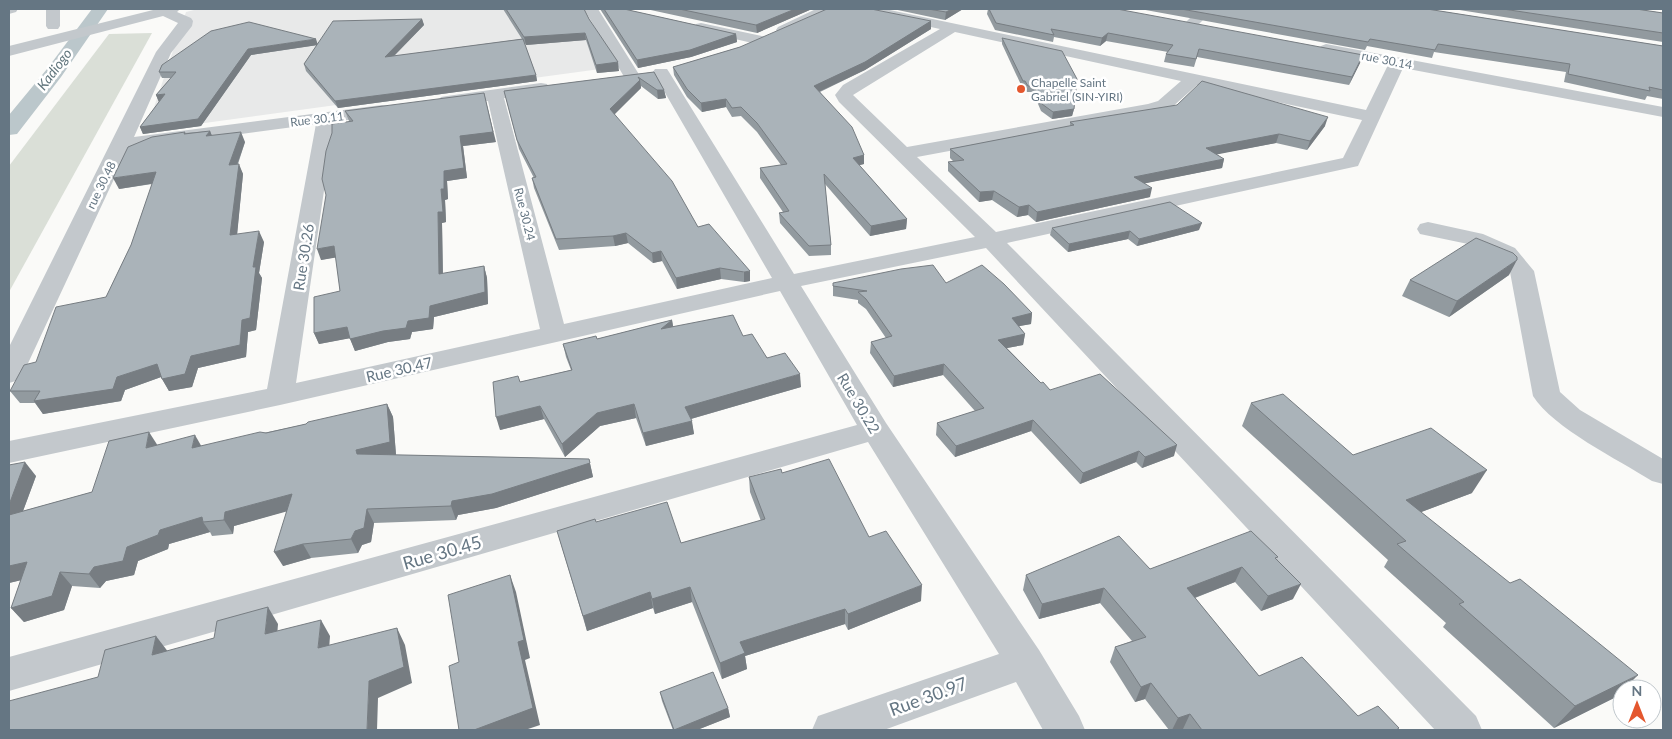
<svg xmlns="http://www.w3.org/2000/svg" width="1672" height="739" font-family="Lato,sans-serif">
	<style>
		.built { fill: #e8e9e9 }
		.green { fill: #dadfd7 }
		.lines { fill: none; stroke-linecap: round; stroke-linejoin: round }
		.canal { fill: #bbc7cb; fill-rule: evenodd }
		.minor { fill: #c3c8cc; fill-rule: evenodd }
		.wall { fill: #929a9f }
		.shaded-wall { fill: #777d82 }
		.building { fill: #aab3b9; stroke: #777d82 }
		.poi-dot { fill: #e4572e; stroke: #fff; stroke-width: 2 }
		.labels { text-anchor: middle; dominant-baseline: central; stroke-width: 5; stroke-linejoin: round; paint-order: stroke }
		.far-street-label { font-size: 12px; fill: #657683; stroke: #fff }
		.far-poi-label { font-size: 12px; fill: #657683; stroke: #fff; text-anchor: start }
		.far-water-label { font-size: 14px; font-style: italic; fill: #60757c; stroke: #fff }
		.street-label { font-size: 15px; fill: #657683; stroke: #fff }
		.near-street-label { font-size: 18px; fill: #657683; stroke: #fff }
	</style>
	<rect width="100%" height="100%" fill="#fafaf8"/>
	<polygon class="built" points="198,9 579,9 586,11 615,67 146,131 186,12"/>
	<polygon class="green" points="152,33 9,292 9,166 109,34"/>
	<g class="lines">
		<polygon class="canal" points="92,9 108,9 61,77 17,134 9,135 9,115 47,69"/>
		<g class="minor">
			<polygon points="9,9 18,9 16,12 9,14"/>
			<polygon points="46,9 60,9 60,26 58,29 48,29 46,26"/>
			<path d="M157 9H180L177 12 191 18 193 21 192 26 171 53 134 137 382 105 388 106 391 110 388 114 382 115 334 122 296 383 540 329 488 101 447 106 441 105 438 101 441 97 447 96 541 83 547 84 549 88 547 92 504 98 564 324 772 278 653 72 655 69H667L669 72 794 274 975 237 839 102 835 95 843 85 940 29 861 12 859 9H885L1366 110 1388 65 1321 52 1318 49 1321 46 1326 44 1663 107V117L1403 68 1358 166 1007 243 1476 716 1482 730H1435L986 248 801 286 886 423 1039 650 1079 716 1085 730H1043L1016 682 884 730H812L818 716 999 654 868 442 9 691V657L857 425 780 291 280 405 9 463V441L267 389 316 124 128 149 23 374 19 380 9 383V347L156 52 178 23 163 16 9 56V46ZM955 32 1181 81 1158 101 1148 104 907 147 853 95ZM1197 85 1362 120 1343 158 996 232 917 157 1155 113 1170 109Z"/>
			<polygon points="584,9 598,9 640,76 638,80 626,80"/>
			<polygon points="816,9 834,9 832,12 788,33 778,33 776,30 778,27"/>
			<polygon points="1199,9 1214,9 1196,27 1186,27 1184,24"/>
			<polygon points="701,23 766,37 769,40 766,43 761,45 696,30 694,27 696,24"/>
			<path d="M1428 222 1483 234 1515 248 1534 271 1560 392 1580 410 1663 459V484L1652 481C1619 460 1553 428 1533 396L1510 272 1499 258 1468 244 1420 234 1417 229 1420 224Z"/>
		</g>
	</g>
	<g class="wall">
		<polygon points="503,9 584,9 589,19 619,71 597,73 586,40 526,45 524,42 536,75 537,81 338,108 306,71 304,64 317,45 251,55 201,126 143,134 140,127 159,102 156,95 171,78 162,78 159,72 162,65 318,43 422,19 424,25 394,56 522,39"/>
		<polygon points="600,9 624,9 736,34 737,42 691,57 638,68"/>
		<polygon points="646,9 812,9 757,33"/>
		<polygon points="893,9 963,9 945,20"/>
		<polygon points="988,9 1117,9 1360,63 1349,85 1197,57 1194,67 1164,62 1166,54 1168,52 1106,41 1100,46 1054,37 1053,42 995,30 987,14"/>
		<polygon points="1140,9 1427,9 1663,46 1663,99 1647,96 1645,100 1564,82 1566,72 1434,52 1432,58 1367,46 1365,50"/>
		<polygon points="1453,9 1636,9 1663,13 1663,42"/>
		<polygon points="931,21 931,29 865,70 820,92 864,155 864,164 859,165 907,219 906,229 870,236 825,184 831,245 831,255 809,256 780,223 779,213 783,212 760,178 760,168 781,165 757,132 741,116 732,117 726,107 702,112 687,97 674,75 673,67 740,47"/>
		<polygon points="1002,38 1074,109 1072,116 1052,119 1041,111 1033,92 1027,92 1025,87 1022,87 1002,44"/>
		<polygon points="654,72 664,90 666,98 658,99 641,86 641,88 614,114 698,227 709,224 750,281 744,282 721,279 677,289 662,261 653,263 628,243 615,246 559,250 534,188 532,178 534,178 519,149 504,91"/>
		<polygon points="345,111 496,142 463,146 467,178 447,181 448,199 445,200 446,222 442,223 443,274 484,266 487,278 488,304 434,317 433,329 412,332 410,339 388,342 355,351 350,338 319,344 314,333 340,291 336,257 321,260 326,195 349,121"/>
		<polygon points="1070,122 1325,126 1307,150 1276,143 1216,154 1224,159 1222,168 1145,183 1150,197 1036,222 1028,215 1017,217 992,200 979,202 948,171 948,162 953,161 950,158 950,149 1070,126"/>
		<polygon points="210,131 212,136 245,142 238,164 243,174 237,234 264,242 259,273 262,278 256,330 248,332 246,357 198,368 192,387 169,391 161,377 125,390 121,401 43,414 35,403 20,403 10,391 36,362 106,297 131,245 152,184 119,189 185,133"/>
		<polygon points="1052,228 1199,230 1137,246 1128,239 1068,252 1050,235"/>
		<polygon points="1509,275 1449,317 1402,296 1410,280"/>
		<polygon points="833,283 946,283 1032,313 1031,324 1019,326 1025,334 1023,345 1007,348 1041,383 1050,390 1174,456 1142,468 1136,462 1080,484 1031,431 955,457 936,435 937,423 975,411 943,375 893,387 870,353 871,342 886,338 866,309 858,303 858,300 833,296"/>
		<polygon points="672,320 673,327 743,336 801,387 691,419 694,434 646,446 636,418 600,426 565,457 544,419 500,430 520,382 571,370 566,357 563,344 597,339"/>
		<polygon points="1251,403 1353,455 1472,493 1421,512 1622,689 1622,691 1616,697 1554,728 1443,627 1446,623 1384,567 1388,560 1242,426"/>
		<polygon points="387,404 393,417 396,455 589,459 593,477 496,508 458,515 456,520 374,523 371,542 362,545 358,553 311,558 283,566 286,511 234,526 233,534 212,536 210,532 169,544 168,549 138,561 134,575 106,581 100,588 72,586 64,610 24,622 11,608 21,580 9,583 9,465 36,476 23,511 92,492 158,445 202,446 306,424"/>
		<polygon points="782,473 869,537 921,601 848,630 845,624 745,656 747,669 722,679 692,602 655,614 653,608 587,631 557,531 596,522 681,543 761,521 750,492 749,477"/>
		<polygon points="1277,559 1293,599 1261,611 1235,582 1195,598 1259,676 1358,716 1398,730 1184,730 1183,729 1178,730 1169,730 1145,699 1135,702 1110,662 1115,647 1132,641 1100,603 1039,619 1023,590 1026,575 1150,569"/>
		<polygon points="660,692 728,708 730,717 697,730 673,730 662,701"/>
	</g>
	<g class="shaded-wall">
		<polygon points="795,9 812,9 757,33 756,25"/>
		<polygon points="952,9 963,9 945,20 946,12"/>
		<polygon points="422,19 424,25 387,63 385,57"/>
		<polygon points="931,21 931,29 865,70 814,94 814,86"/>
		<polygon points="585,33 586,40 526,45 524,37"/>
		<polygon points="1108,33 1106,41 1100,46 1102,38"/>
		<polygon points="736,34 737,42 691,57 638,68 637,60"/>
		<polygon points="316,39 318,45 251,55 201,126 143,134 140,127 248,49"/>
		<polygon points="1363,55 1360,63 1349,85 1352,77"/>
		<polygon points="618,62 619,71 597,73 596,65"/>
		<polygon points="536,75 537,81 338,108 335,101"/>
		<polygon points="640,80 641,88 611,118 610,109"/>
		<polygon points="657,90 664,90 666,98 658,99"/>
		<polygon points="484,93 496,142 463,146 467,178 447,181 448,199 445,200 446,222 442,223 443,286 439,274 438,212 444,171 460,136"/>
		<polygon points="165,94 159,102 156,95"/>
		<polygon points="726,99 726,107 702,112 701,103"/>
		<polygon points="1074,109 1072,116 1052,119 1053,112"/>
		<polygon points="1328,117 1325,126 1307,150 1310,141"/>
		<polygon points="210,131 214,141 206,136"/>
		<polygon points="241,132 245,142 233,176 229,165"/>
		<polygon points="1279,134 1276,143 1204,157 1206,148"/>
		<polygon points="864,155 864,164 852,167 853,158"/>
		<polygon points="1224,159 1222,168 1132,186 1134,177"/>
		<polygon points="239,164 243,174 236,246 230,235"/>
		<polygon points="156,172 162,182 119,189 113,178"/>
		<polygon points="1152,188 1150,197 1036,222 1037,212"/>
		<polygon points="994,191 992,200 979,202 980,192"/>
		<polygon points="1029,205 1028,215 1017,217 1019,207"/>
		<polygon points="907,219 906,229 870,236 871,226"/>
		<polygon points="1202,223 1199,230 1137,246 1139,239"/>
		<polygon points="259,231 264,242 259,273 262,278 256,330 248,332 246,357 198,368 192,387 169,391 162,379 191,356 253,267"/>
		<polygon points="1130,231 1128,239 1068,252 1069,244"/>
		<polygon points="626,233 628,243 615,246 613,236"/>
		<polygon points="334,246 339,257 321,260 317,249"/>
		<polygon points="661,251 662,261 653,263 652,253"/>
		<polygon points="1517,260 1509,275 1449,317 1457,301"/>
		<polygon points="484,266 487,278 488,304 434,317 433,329 412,332 410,339 388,342 355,351 350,339 408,321 430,306"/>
		<polygon points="720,268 721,279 677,289 676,278"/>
		<polygon points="750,271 750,281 744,282 744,272"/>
		<polygon points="1032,313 1031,324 1010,328 1012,318"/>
		<polygon points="672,320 674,332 661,329"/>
		<polygon points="347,327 351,338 319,344 314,333"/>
		<polygon points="1025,334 1023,345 996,350 998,340"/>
		<polygon points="157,364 164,376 125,390 121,401 43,414 34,401 117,377"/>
		<polygon points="944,364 943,375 893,387 894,376"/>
		<polygon points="800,374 801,387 687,420 685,407"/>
		<polygon points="387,404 393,417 396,455 357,454 356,450"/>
		<polygon points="634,404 636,418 600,426 565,457 562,444 597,413"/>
		<polygon points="540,406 544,419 500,430 496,417"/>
		<polygon points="1033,420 1031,431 955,457 956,446"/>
		<polygon points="692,421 694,434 646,446 643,433"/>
		<polygon points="149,432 158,446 146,448"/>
		<polygon points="195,435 203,449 192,448"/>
		<polygon points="1177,445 1174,456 1142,468 1145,457"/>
		<polygon points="1139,451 1136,462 1080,484 1083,473"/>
		<polygon points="589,459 593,477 496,508 458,515 456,520 451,506 452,501"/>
		<polygon points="25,462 36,476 16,530 9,521 9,505"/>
		<polygon points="1487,470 1472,493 1392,523 1406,500"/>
		<polygon points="292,494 299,508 234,526 233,534 224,520 225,512"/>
		<polygon points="367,509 374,523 371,542 362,545 358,553 351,539"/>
		<polygon points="202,517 203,522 210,532 169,544 168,549 138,561 134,575 106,581 100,588 89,574 94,567 127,547 160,530"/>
		<polygon points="303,544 311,558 283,566 274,552"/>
		<polygon points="27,562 39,576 9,583 9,566"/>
		<polygon points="1242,567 1235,582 1181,603 1187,588"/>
		<polygon points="60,572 72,586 64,610 24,622 11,608"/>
		<polygon points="510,575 516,592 530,658 525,660 540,725 525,730 474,730 518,642"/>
		<polygon points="1301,584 1293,599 1261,611 1268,596"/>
		<polygon points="922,585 921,601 848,630 848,614"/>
		<polygon points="690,587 692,602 655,614 652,599"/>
		<polygon points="1104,588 1100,603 1039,619 1042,604"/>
		<polygon points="650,592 653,608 587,631 583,616"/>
		<polygon points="268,607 278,624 276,651 265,634"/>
		<polygon points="845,609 845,624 745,656 747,669 722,679 720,663 740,642"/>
		<polygon points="321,620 330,636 328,664 318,648"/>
		<polygon points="397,628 405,645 412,683 378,698 377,730 367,730 369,681"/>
		<polygon points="156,636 169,653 152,655"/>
		<polygon points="1638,675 1624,689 1622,689 1622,691 1616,697 1554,728 1575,706"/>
		<polygon points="1151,683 1145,699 1135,702 1141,687"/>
		<polygon points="728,708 730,717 697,730 674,730"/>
		<polygon points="1190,714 1183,729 1178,730 1172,730 1178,718"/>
	</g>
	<g class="building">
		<polygon points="506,9 584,9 589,19 618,62 596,65 585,33 524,37"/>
		<polygon points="604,9 624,9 736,34 690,50 637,60"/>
		<polygon points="679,9 795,9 756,25"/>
		<polygon points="827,9 871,9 931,21 865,62 814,86 852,127 864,155 853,158 907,219 871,226 824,174 831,245 809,246 779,213 789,211 760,168 787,164 757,123 741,107 732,108 726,99 701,103 687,89 673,67 740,47"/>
		<polygon points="928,9 952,9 946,12"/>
		<polygon points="989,9 1117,9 1363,55 1352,77 1199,49 1196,59 1166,54 1173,45 1108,33 1102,38 1051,29 1054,35 996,23"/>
		<polygon points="1181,9 1427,9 1663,46 1663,90 1649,87 1650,91 1568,74 1570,64 1438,44 1435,50 1370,39 1368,42"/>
		<polygon points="1503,9 1636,9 1663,13 1663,33"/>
		<polygon points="422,19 385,57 523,39 536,75 335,101 304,64 333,21"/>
		<polygon points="249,22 316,39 248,49 198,119 140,127 165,94 156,95 176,72 159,72 162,65 211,31"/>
		<polygon points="1002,38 1062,51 1077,79 1074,109 1053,112 1042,104 1034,86 1028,86 1025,81 1023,81"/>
		<polygon points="654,72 664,90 657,90 638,77 640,80 610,109 672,181 698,227 709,224 750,271 744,272 720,268 676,278 661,251 652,253 626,233 613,236 556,239 532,178 536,177 517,140 504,91"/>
		<polygon points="1202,81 1328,117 1310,141 1279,134 1206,148 1224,159 1134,177 1152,188 1037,212 1029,205 1019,207 994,191 980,192 948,162 964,160 950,149 1074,125 1070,122 1177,105"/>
		<polygon points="484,93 493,132 460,136 464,168 444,171 444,189 441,189 443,212 438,212 439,274 484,266 485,292 430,306 429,318 408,321 406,328 383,331 350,339 347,327 314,333 314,297 340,291 334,246 317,249 326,195 322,179 326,151 332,133 332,124 353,121 345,111"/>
		<polygon points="210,131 206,136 241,132 229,165 239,164 230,235 259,231 253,267 256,267 250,318 242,320 240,345 191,356 185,374 162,379 157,364 117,377 113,389 34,401 40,391 10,391 24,365 36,362 56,307 106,297 131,245 156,172 113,178 128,147 152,137 185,132 184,134"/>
		<polygon points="1170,202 1202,223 1139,239 1130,231 1069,244 1052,228"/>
		<polygon points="1476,238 1513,253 1517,257 1517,260 1457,301 1410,280"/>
		<polygon points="933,265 946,283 982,265 1004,284 1032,313 1012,318 1025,334 998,340 1041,383 1043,382 1050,390 1100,374 1177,445 1145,457 1139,451 1083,473 1033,420 956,446 937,423 984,408 944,364 894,376 871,342 892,336 866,299 858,292 867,291 833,286 833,283 901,269"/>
		<polygon points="733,315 743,336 752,334 767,358 785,353 800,374 685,407 692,421 643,433 634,404 597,413 562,444 540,406 496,417 493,382 518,376 520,382 572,370 563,344 596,336 597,339 672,320 661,329"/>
		<polygon points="1283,394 1353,455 1431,428 1487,470 1406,500 1510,583 1520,579 1638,675 1575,706 1459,604 1464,602 1397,544 1406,541 1251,403"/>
		<polygon points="387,404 390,442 356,450 357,454 589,459 590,463 492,494 452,501 451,506 367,509 364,528 355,531 351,539 303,544 274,552 292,494 225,512 224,520 203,522 202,517 160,530 158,535 127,547 123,561 94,567 89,574 60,572 52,596 11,608 27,562 9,566 9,515 92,492 109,441 149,432 146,448 195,435 192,448 260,432 266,433 306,424 308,422"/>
		<polygon points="829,459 869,537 886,531 922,585 848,614 845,609 740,642 745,653 720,663 690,587 652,599 650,592 583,616 557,531 595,519 596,522 667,502 681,543 765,519 749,477 781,469 782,473"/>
		<polygon points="25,462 9,505 9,465"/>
		<polygon points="1251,531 1278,557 1275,558 1301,584 1268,596 1242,567 1187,588 1259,676 1302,657 1358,716 1378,706 1399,728 1396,730 1202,730 1190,714 1178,718 1151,683 1141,687 1115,647 1146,637 1104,588 1042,604 1026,575 1119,536 1150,569"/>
		<polygon points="510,575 524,640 518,642 533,708 474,730 459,730 449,666 459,662 448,595"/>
		<polygon points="268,607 265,634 321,620 318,648 397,628 404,667 369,681 367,730 9,730 9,701 98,677 105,650 156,636 152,655 214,638 217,621"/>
		<polygon points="713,672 728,708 674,730 660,692"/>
	</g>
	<circle class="poi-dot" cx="1021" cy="89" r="5"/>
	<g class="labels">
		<g class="far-street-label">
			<text transform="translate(1387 60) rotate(11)">rue 30.14</text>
			<text transform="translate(317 119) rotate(-7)">Rue 30.11</text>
			<text transform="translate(101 185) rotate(-64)">rue 30.48</text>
			<text transform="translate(525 214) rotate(76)">Rue 30.24</text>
		</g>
		<g class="far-poi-label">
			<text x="1031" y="82">Chapelle Saint<tspan x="1031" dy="14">Gabriel (SIN-YIRI)</tspan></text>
		</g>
		<g class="far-water-label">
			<text transform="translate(54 69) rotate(-53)">Kadiogo</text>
		</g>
		<g class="street-label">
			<text transform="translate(303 257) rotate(-81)">Rue 30.26</text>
			<text transform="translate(399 369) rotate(-13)">Rue 30.47</text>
			<text transform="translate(859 403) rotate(59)">Rue 30.22</text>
		</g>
		<g class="near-street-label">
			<text transform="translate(442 552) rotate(-16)">Rue 30.45</text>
			<text transform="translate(928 696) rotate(-20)">Rue 30.97</text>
		</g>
	</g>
	<rect width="1672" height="739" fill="none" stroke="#657683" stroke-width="20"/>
	<g transform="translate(1637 704)"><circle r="24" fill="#ffffff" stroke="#c1c8cd"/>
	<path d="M0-4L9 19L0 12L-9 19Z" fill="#e4572e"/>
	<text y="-8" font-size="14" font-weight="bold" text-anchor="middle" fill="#657683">N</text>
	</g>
</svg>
